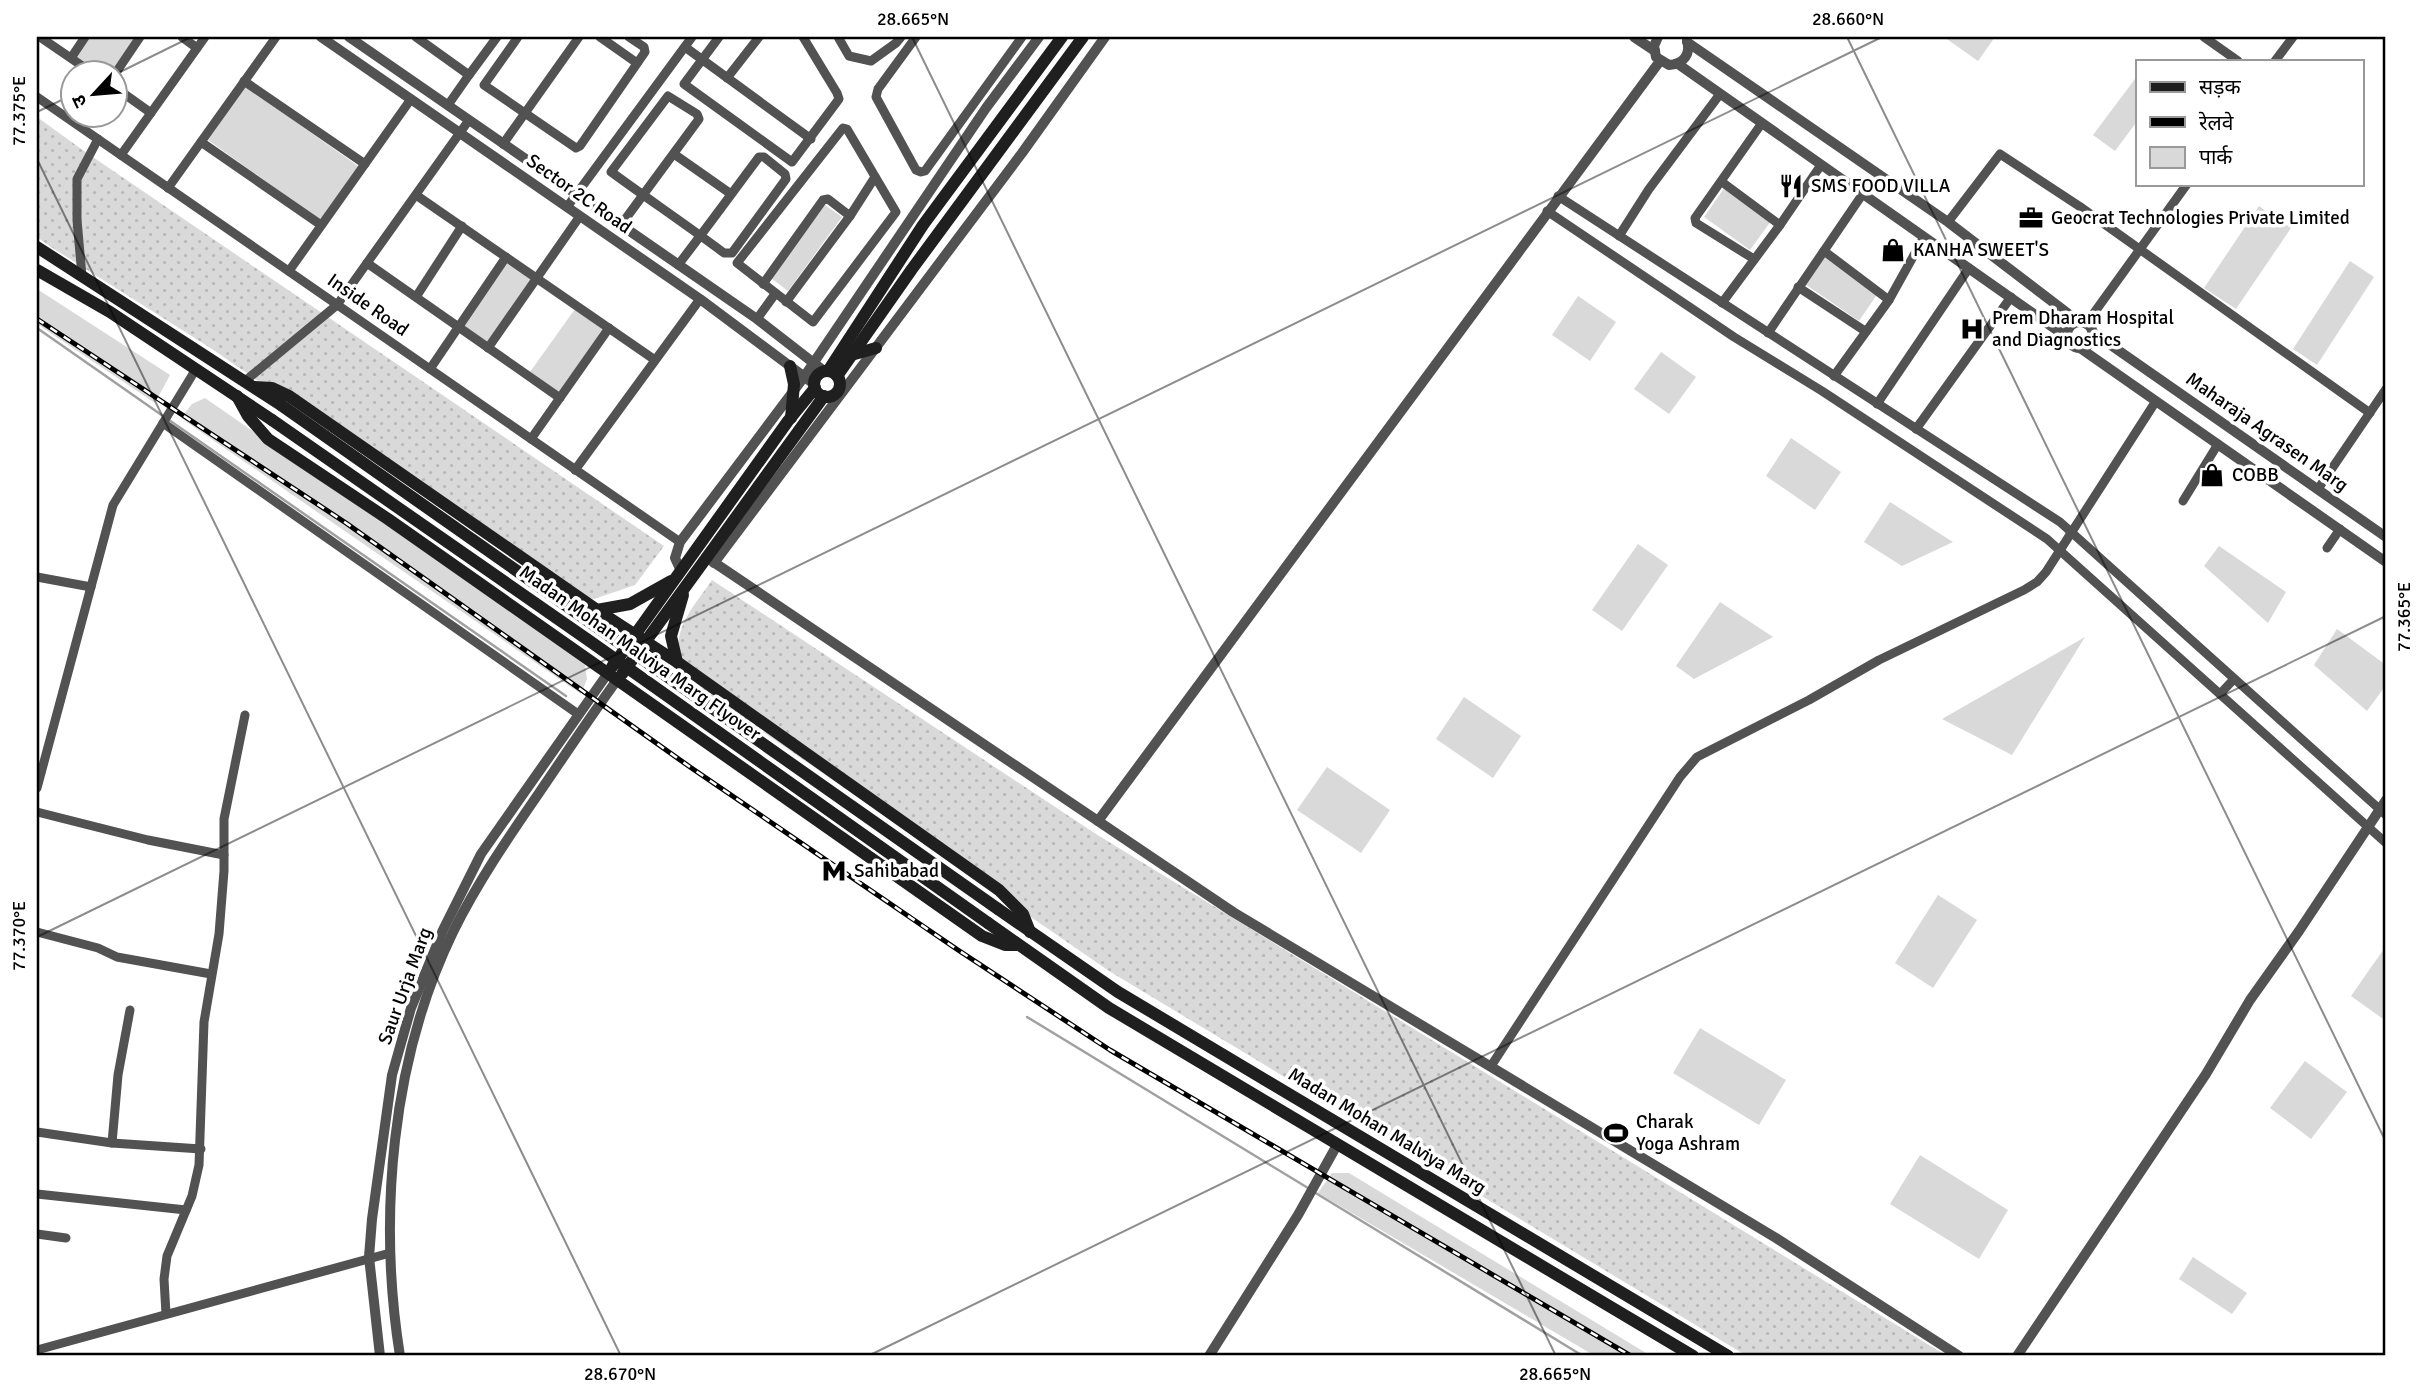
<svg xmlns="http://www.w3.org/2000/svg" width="2423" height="1393" font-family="Signika,'Noto Sans Devanagari',sans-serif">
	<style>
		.grass { fill: url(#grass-dots) }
		.park { fill: #d9d9d9 }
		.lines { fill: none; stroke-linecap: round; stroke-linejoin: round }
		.stream { stroke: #a0a0a0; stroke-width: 2.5 }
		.minor { stroke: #525252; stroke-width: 9 }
		.tertiary { stroke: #525252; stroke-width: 10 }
		.secondary { stroke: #1f1f1f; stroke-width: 12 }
		.rail-casing { stroke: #000; stroke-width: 5 }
		.rail { stroke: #fff; stroke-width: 2.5; stroke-dasharray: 8; stroke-linecap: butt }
		.secondary-bridge { stroke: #1f1f1f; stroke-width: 12 }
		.ticks { fill: none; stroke: #000; stroke-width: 2; stroke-opacity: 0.45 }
		.labels { text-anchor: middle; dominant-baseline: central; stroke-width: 7; stroke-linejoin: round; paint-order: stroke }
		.poi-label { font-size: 19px; fill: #000; stroke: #fff; text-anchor: start }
		.street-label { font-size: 19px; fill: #000; stroke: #fff }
		.neatline { fill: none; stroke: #000; stroke-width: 2.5 }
		.ticks-label { font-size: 18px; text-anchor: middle; fill: #000 }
	</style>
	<defs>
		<pattern id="grass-dots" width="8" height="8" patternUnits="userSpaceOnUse" patternTransform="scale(1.75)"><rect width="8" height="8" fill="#d9d9d9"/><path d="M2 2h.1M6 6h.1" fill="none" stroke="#b8b8b8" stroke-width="1.8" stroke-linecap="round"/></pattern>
	</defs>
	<rect width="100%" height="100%" fill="#fff"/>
	<g class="grass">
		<polygon points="37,117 84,151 664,546 635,585 594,599 563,593 212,349 51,247 37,237"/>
		<path d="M712 580 1096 834 1947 1356H1747L1109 971 701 689C695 680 686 671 682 661 669 631 696 604 712 580Z"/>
	</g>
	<g class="park">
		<polygon points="90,37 136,37 110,73 101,73 76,56"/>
		<polygon points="1944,37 1995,37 1978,61"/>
		<polygon points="2138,75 2138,120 2115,151 2093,135"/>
		<polygon points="245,86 358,166 320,220 208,140"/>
		<polygon points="1725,187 1771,221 1750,250 1704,217"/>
		<polygon points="825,205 842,217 788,291 771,278"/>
		<polygon points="2259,206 2291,228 2236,309 2204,288"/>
		<polygon points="1821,254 1878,293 1859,321 1802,282"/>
		<polygon points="2350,261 2374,277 2317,365 2293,349"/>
		<polygon points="507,262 532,279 488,343 463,325"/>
		<polygon points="37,289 170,375 155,403 37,324"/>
		<polygon points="1578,296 1616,322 1590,361 1552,335"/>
		<polygon points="575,309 604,330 559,393 530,372"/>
		<polygon points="1661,352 1696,377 1669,414 1634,389"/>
		<polygon points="205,398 517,613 585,665 587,679 581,694 181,418 192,404"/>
		<polygon points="1791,438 1841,472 1815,510 1766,476"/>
		<polygon points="1890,502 1953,542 1902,566 1864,542"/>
		<polygon points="1638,544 1668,565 1622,631 1592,610"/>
		<polygon points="2219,546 2286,592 2268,623 2204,566"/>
		<polygon points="1720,602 1773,637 1694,679 1676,666"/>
		<polygon points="2337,629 2386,665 2386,685 2367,711 2314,665"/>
		<polygon points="2085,637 2012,755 1942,719"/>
		<polygon points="1464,697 1521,736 1493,778 1436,739"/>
		<polygon points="1327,767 1390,810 1361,853 1297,810"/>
		<polygon points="1938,895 1977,920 1933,988 1895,963"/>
		<polygon points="2386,946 2386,1021 2351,996"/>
		<polygon points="1700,1028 1786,1080 1759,1125 1673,1073"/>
		<polygon points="2305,1061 2347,1092 2311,1139 2270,1108"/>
		<polygon points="1920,1155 2008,1210 1979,1259 1890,1204"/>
		<polygon points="1332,1173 1349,1173 1651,1356 1595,1356 1318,1193"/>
		<polygon points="2193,1257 2247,1293 2232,1314 2179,1279"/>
	</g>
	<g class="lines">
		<g class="stream">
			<polyline points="37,328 163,416"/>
			<polyline points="169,420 566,696"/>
			<polyline points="1027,1017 1308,1188"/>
			<polyline points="1314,1192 1583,1356"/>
		</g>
		<g class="minor">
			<polyline points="40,37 94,74"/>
			<polyline points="182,37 197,48"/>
			<polyline points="416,37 469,75 497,37"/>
			<polyline points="518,37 484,85 576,148 580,146 645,52 644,47 629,37"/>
			<polyline points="600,37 637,63"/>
			<polyline points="719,37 684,84 792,162 839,99 837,93 803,37"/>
			<polyline points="838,37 849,56 871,61 896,43 901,37"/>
			<polyline points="916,37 878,89 876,97 916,170 921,172 925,171 1022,37"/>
			<polyline points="2204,37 2238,61"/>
			<polyline points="685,47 811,139"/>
			<polyline points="71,58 85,37"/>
			<polyline points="2275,61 2293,37"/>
			<polyline points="115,74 140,37"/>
			<polyline points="727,78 759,37"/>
			<polyline points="244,81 365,164"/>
			<polyline points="116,88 151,113"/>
			<polyline points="37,97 680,542"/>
			<polyline points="448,105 469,75"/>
			<polygon points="843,128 847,129 896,212 813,322 737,263"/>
			<polyline points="201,142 321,225"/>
			<polyline points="503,144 579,37"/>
			<polyline points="674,154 731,194"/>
			<polyline points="121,155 205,37"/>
			<polyline points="1722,182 1780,225"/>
			<polyline points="168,188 276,37"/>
			<polyline points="416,195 655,360"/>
			<polyline points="1558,196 2060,522 2386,815"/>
			<polyline points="567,207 692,37"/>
			<polyline points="1547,211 1734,337 1822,391 2047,539 2386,843"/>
			<polyline points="850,216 875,177"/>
			<polyline points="1948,222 2000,154 2079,206 2370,413"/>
			<path d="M621 225 643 195 699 119 697 114 668 96 611 172 614 174C651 201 688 226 724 253H732L786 179 785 174 764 157H759C732 193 706 229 678 265"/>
			<polyline points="1619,236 1649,189 1720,94"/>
			<polyline points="1824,251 1889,300"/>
			<polyline points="1754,259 1696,223 1695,218 1762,123"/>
			<polyline points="367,263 560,398"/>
			<polyline points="289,271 411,99"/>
			<polyline points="82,276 77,220 77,179 98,139"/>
			<polyline points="763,284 823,200 828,199 850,216 786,302"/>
			<polyline points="1798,287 1865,331"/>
			<polyline points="416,297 462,226"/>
			<polyline points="1722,303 1780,225 1821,165"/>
			<polyline points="757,319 775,294"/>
			<polyline points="2086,324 2187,184"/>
			<polyline points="1768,333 1862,195"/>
			<polyline points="488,348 580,216"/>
			<polyline points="430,369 506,257"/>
			<polyline points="1834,376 1889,300 1924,237"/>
			<polyline points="245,381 337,305 469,120"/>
			<polyline points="1877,404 1969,268"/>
			<polyline points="163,423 578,714"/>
			<polyline points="1916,429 2011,297"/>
			<polyline points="531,439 609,328"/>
			<polyline points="575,470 700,299"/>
			<polyline points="2318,489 2386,389"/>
			<polyline points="2183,501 2218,444"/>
			<polyline points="2327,548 2340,529"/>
			<polyline points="37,577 91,587"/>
			<polyline points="2220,694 2234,679"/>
			<polyline points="37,788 113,505 196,369"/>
			<polyline points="37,812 148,840 224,855"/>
			<polyline points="37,932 98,948 117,957 211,974"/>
			<polyline points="1491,1066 1680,777 1697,757 1809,700 1879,660 2024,590 2037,582 2046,572 2156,401"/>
			<polyline points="37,1132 112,1143 201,1149"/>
			<polyline points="112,1143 118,1075 130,1010"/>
			<polyline points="37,1194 186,1210"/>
			<polyline points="37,1234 66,1238"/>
			<polyline points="166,1314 164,1279 167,1256 192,1196 199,1165 204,1022 219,934 224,871 224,819 245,715"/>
			<polyline points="37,1350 390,1253"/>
		</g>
		<g class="tertiary">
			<polyline points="321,37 700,299 814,384"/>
			<polyline points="349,37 757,319 824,371"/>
			<polyline points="1634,37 1655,51"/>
			<path d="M1658 37 1654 46 1656 57 1669 65C1684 64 1691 54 1687 40"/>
			<polyline points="1687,42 1948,222 2079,322"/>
			<polyline points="1678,64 2068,338"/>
			<circle cx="2080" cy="335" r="13"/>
			<polyline points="2092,332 2386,537"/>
			<polyline points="2080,348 2386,562"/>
			<polyline points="706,557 1233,912 1776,1238 1959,1356"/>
			<polyline points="714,563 1022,153 1105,37"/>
			<polyline points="681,571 675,558 680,542 804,377 986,108 1039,37"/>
			<polyline points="1098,821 1660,61"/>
			<polyline points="380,1356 369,1257 372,1219 392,1075 411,1008 443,930 481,854 608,673"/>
			<path d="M400 1356C378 1218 391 1060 453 932 477 883 508 838 539 793 565 755 590 717 617 680"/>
			<polyline points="1209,1356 1298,1215 1337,1145"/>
			<polyline points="2017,1356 2206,1074 2250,1000 2299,931 2386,800"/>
		</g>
		<g class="secondary">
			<polyline points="37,247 281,405"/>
			<polyline points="37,270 110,312 272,420"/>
			<polyline points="851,355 876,348"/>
			<polyline points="790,366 794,384 791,418"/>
			<polyline points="828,371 923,225 1062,37"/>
			<circle cx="827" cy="384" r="13"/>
			<polyline points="837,376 912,269 1083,37"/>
			<polyline points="254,387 272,388 289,396 597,610 677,662 999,890 1023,914 1030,932"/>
			<polyline points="237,396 248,416 268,439 388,519 982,936 1005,945 1017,945"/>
			<polyline points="597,610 630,604 671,581"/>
			<polyline points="677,662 671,636 683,595"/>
			<polyline points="612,667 788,421 815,388"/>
			<polyline points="622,674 824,396"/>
			<polyline points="998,909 1118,992 1728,1356"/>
			<polyline points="988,923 1109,1008 1693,1356"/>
		</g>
		<g class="rail-casing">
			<polyline id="rail" points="37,319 346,523 690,767 958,950 1110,1050 1631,1356"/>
		</g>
		<use href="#rail" class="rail"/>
		<g class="secondary-bridge">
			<polyline points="281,405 998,909"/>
			<polyline points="272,420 591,642 988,923"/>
		</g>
	</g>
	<path class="ticks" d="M912 37 1556 1356M1847 37 2386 1142M116 74 191 37M37 112 74 94M37 159 621 1356M37 937 1882 37M868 1356 2386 616"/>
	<defs>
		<g id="restaurant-bare" transform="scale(1.89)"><path d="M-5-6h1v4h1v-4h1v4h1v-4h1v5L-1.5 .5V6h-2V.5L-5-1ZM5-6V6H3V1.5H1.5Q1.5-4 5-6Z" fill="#000" stroke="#fff" stroke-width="2.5" paint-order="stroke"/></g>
		<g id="office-bare" transform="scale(1.89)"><path d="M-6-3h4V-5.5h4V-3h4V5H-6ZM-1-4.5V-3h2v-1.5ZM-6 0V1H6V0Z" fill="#000" stroke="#fff" stroke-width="2.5" paint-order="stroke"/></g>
		<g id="shop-bare" transform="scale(1.89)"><path d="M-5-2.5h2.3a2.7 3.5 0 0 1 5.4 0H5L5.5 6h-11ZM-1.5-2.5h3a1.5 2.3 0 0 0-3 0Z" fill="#000" stroke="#fff" stroke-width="2.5" paint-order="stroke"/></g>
		<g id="hospital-bare" transform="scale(1.89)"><path d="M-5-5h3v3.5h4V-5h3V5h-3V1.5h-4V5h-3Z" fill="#000" stroke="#fff" stroke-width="2.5" paint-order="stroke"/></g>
		<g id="metro-bare" transform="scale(1.89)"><path d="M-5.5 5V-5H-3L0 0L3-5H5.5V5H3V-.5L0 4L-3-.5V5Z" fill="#000" stroke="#fff" stroke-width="2.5" paint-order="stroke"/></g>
		<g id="stadium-bare" transform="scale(1.89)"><path d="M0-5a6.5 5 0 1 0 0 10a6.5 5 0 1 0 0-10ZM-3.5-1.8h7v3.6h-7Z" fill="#000" stroke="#fff" stroke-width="2.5" paint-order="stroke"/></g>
	</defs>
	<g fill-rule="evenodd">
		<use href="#restaurant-bare" x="1791" y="186"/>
		<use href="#office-bare" x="2031" y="218"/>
		<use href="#shop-bare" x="1893" y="250"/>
		<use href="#hospital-bare" x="1972" y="329"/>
		<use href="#shop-bare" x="2212" y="475"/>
		<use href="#metro-bare" x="834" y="871"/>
		<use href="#stadium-bare" x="1616" y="1133"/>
	</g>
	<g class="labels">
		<g class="poi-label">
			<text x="1811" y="186">SMS FOOD VILLA</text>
			<text x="2051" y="218">Geocrat Technologies Private Limited</text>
			<text x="1913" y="250">KANHA SWEET'S</text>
			<text x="1992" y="318">Prem Dharam Hospital<tspan x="1992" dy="22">and Diagnostics</tspan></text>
			<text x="2232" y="475">COBB</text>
			<text x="854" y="871">Sahibabad</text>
			<text x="1636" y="1122">Charak<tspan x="1636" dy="22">Yoga Ashram</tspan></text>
		</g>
		<g class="street-label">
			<text transform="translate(579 194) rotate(35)">Sector 2C Road</text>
			<text transform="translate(368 305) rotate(35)">Inside Road</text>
			<text transform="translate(2267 432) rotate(35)">Maharaja Agrasen Marg</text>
			<text transform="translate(640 653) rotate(35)">Madan Mohan Malviya Marg Flyover</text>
			<text transform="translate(405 986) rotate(-70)">Saur Urja Marg</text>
			<text transform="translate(1387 1131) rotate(31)">Madan Mohan Malviya Marg</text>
		</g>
	</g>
	<rect width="2423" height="1393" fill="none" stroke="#ffffff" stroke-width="77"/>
	<rect x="2136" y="60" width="228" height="126" fill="#ffffff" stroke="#999999" stroke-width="2"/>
	<rect x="2150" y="82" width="35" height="10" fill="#1f1f1f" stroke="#999999" stroke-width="2"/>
	<text x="2199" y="94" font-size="21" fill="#000000">सड़क</text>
	<rect x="2150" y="117" width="35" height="10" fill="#000000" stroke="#999999" stroke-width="2"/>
	<text x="2199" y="130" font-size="21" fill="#000000">रेलवे</text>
	<rect x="2150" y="147" width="35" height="21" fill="#d9d9d9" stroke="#999999" stroke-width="2"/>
	<text x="2199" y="164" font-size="21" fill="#000000">पार्क</text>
	<g transform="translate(94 94) rotate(244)"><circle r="33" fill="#ffffff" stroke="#999999" stroke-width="2"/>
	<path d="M0-5L12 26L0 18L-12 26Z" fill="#000000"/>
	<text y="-10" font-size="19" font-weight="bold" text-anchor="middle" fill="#000000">उ</text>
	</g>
	<rect x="38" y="38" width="2346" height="1316" class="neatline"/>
	<g class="ticks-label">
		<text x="913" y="25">28.665°N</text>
		<text x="1848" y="25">28.660°N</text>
		<text transform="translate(19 111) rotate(-90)" y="6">77.375°E</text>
		<text transform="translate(2404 617) rotate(-90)" y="6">77.365°E</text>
		<text transform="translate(19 936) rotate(-90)" y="6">77.370°E</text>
		<text x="620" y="1380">28.670°N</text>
		<text x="1555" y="1380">28.665°N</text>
	</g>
</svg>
